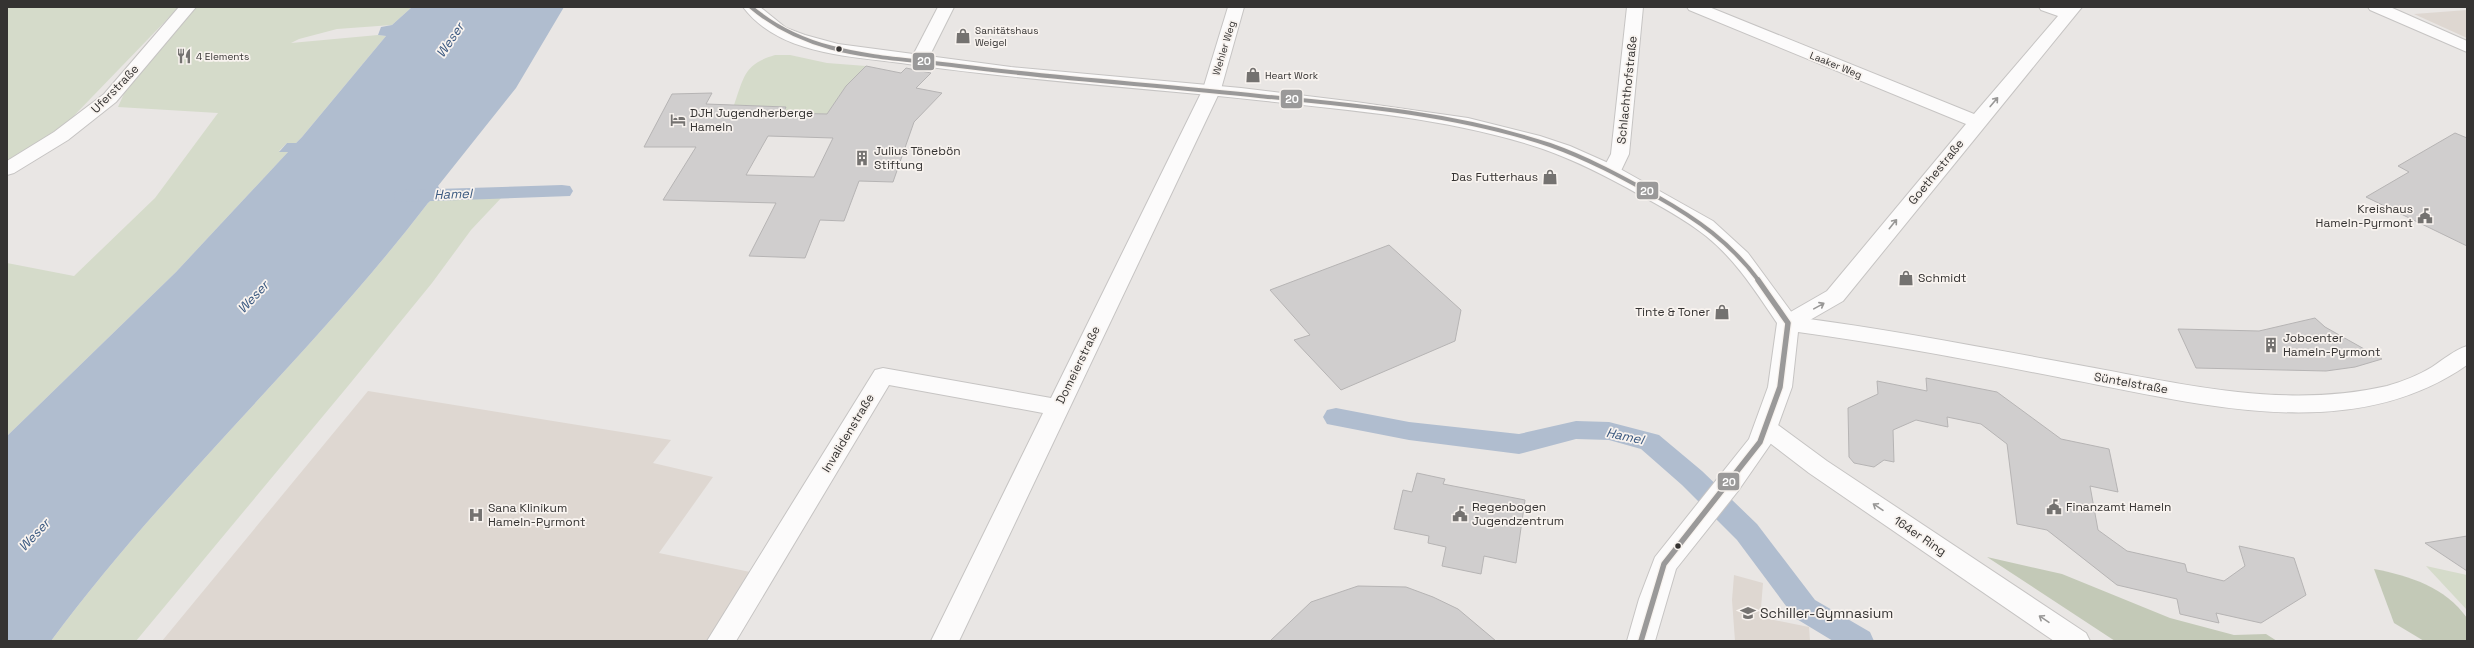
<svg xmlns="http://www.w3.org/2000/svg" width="2474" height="648" font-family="'Space Grotesk',sans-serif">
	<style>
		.built { fill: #ded7d1 }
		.green { fill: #d5dbca }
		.forest { fill: #c3c9b7 }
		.water { fill: #b0bdcf }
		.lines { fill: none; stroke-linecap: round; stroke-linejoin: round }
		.canal { fill: #b0bdcf; fill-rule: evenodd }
		.building { fill: #d0cece; stroke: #b6b4b4; fill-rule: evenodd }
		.minor-casing { stroke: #c6c4c3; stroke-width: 2 }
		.major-casing { stroke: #c6c4c3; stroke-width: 2 }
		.minor { fill: #fcfbfb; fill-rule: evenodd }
		.major { fill: #fcfbfb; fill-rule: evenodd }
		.bus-1-far1-casing { stroke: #f8f3ef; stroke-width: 6 }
		.bus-1-casing { stroke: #f8f3ef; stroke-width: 8 }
		.bus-1-far1 { stroke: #9a9999; stroke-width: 4 }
		.bus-1 { stroke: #9a9999; stroke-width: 5.5 }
		.oneway { stroke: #989796 }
		.bus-dot { fill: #353332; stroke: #f8f3ef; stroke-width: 1.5 }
		.labels { text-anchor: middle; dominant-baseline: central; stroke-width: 3.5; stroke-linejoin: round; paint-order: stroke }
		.far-poi-label { font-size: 10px; fill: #353332; stroke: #f8f3ef; text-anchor: start }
		.far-street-label { font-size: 10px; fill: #353332; stroke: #f8f3ef }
		.street-label { font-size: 12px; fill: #353332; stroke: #f8f3ef }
		.poi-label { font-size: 12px; fill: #353332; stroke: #f8f3ef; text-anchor: start }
		.water-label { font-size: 13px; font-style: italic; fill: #3b5980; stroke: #f8f3ef }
		.near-poi-label { font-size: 14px; fill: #353332; stroke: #f8f3ef; text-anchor: start }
		.line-badge { stroke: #f8f3ef; stroke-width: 1.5 }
		.badge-label { font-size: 11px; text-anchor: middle; font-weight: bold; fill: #fff }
	</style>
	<rect width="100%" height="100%" fill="#e9e6e4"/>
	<g class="built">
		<polygon points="2467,10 2467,38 2414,14"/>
		<polygon points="368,391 671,440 653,463 713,477 659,553 755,573 711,641 162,641"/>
		<polygon points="1734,575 1763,583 1761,608 1764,618 1809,627 1810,641 1735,641 1732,600"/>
	</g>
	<g class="green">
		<polygon points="7,7 179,7 64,126 7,161"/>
		<polygon points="193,7 412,7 392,25 337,29 299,39 291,43 378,35 386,36 302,137 296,143 287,143 279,151 289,151 176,272 7,436 7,263 74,276 155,198 218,113 118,107 131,78"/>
		<path d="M775 55H790L827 63 866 66 846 86 827 114 783 113 786 107 734 105C744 77 744 64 775 55Z"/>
		<path d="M503 196 471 230 432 283 348 386 136 641H51C166 485 311 356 428 203L434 198Z"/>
		<polygon points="2426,566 2467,575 2467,610"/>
	</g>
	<g class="forest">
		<polygon points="1987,557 2062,574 2170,618 2234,635 2266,634 2277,641 2115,641"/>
		<path d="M2374 569C2410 576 2445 587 2467 618V641H2424L2394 623Z"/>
	</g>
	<path class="water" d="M412 7H564L516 88 438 186 441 191 428 203C311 356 166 485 51 641H7V436L176 272 288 152H279L287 143H296L302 137 386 36 378 35 381 27 392 25Z"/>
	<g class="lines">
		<g class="canal">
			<polygon points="562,185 570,186 573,191 570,196 404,202 396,201 393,196 396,191 404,190"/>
			<polygon points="1336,408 1409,422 1519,434 1576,421 1609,422 1659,435 1702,471 1757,524 1815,600 1870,632 1874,641 1833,641 1795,618 1737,540 1682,485 1641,449 1609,440 1576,439 1519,454 1409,440 1327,424 1323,417 1327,410"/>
		</g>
	</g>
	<g class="building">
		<path d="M866 66 901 73 906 68 931 73 916 88 942 93 914 122 893 182 859 181 844 221 820 220 805 258 749 256 776 203 663 200 696 147H644L672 94 712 93 706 104 786 107 783 113 827 114 846 86ZM768 136 833 138 814 177 746 175Z"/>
		<polygon points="2455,133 2467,138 2467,246 2366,197 2409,172 2398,166"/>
		<polygon points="1389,245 1461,310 1455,341 1341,390 1294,340 1310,335 1270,290"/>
		<polygon points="2315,318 2325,327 2382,359 2355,367 2326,371 2196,368 2178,329 2259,331"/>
		<polygon points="1926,378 1997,392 2061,439 2109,449 2118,492 2090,486 2098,530 2127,551 2185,564 2187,572 2224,581 2245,566 2239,546 2294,558 2306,595 2261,623 2216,613 2219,623 2180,614 2177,599 2117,585 2047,530 2017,524 2007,444 1981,424 1947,417 1948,427 1916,420 1893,430 1894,462 1884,460 1874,467 1854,463 1849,457 1848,408 1878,394 1877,381 1927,391"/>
		<polygon points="1417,473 1445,479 1443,484 1525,500 1516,563 1484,556 1481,574 1442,566 1446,547 1428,543 1429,536 1394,529 1403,490 1412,492"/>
		<polygon points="2467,536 2467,571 2425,543"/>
		<polygon points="1358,586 1406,587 1433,597 1458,609 1496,641 1270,641 1311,602"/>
	</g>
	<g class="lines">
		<g class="minor-casing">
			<g id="minor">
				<polygon points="179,7 196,7 116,102 68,140 14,173 7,175 7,161 54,132 104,94"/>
				<polygon points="938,7 954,7 925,65 913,65 910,61"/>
				<polygon points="1228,7 1244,7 1221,89 959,641 931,641 1043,413 889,385 736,641 707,641 875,370 883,368 1051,398 1203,89"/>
				<polygon points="1627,7 1643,7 1629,154 1619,175 1605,175 1602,171 1611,154"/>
				<polygon points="1687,7 1709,7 1974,114 2058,16 2041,10 2039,7 2082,7 1843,301 1796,328 1788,330 1780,328 1777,323 1780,318 1827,291 1966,124 1689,10"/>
				<polygon points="1766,419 1774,422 1827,461 2086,633 2090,641 2054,641 1809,473 1758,434 1754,428 1758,422"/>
			</g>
		</g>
		<g class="major-casing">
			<g id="major">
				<path d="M743 7H760L786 28 805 35 838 44 1011 67 1241 88 1356 102 1468 118 1540 136 1570 146 1615 166 1713 221 1748 253 1795 317C1893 330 1991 349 2089 367 2187 385 2287 409 2387 386 2401 382 2419 375 2432 367 2443 360 2454 350 2467 346V365C2348 448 2193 402 2063 378 1975 361 1887 344 1798 332L1792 387 1772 442 1738 491 1676 569 1655 641H1627L1639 599 1655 557 1749 439 1768 387 1777 323C1756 292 1736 260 1706 236 1686 220 1662 207 1640 195 1608 177 1577 161 1543 149 1455 119 1358 111 1266 101 1147 88 1027 81 908 64 853 56 780 56 743 7Z"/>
				<polygon points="2368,7 2390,7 2467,41 2467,52 2370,10"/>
			</g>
		</g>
		<use href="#minor" class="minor"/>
		<use href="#major" class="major"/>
		<g class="bus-1-far1-casing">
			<path id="bus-1-far1" d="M751 7C811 58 884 56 959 66 1059 79 1159 85 1259 96 1356 105 1457 114 1550 145 1587 158 1622 177 1656 196 1697 219 1731 243 1759 281"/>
		</g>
		<g class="bus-1-casing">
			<polyline id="bus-1" points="1641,641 1664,564 1760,442 1780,387 1788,323 1758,280"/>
		</g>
		<use href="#bus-1-far1" class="bus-1-far1"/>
		<use href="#bus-1" class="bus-1"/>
	</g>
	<defs><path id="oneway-shaft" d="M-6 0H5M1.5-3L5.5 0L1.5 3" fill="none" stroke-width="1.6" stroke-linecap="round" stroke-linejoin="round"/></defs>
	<g class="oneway">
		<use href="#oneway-shaft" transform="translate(1994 102) rotate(-50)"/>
		<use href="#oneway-shaft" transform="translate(1893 224) rotate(-51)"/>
		<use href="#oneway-shaft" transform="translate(1819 306) rotate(-29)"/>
		<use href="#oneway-shaft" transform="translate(1878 507) rotate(-146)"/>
		<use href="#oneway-shaft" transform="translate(2044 619) rotate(-146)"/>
	</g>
	<defs>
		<g id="shop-bare" transform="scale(1.2)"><path d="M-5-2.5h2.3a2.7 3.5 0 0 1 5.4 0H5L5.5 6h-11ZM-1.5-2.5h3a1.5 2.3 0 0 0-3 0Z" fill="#747270" stroke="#f8f3ef" stroke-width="2.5" paint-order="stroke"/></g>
		<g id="restaurant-bare" transform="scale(1.2)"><path d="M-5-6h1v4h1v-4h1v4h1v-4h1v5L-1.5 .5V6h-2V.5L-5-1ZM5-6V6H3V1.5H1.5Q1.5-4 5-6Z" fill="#747270" stroke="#f8f3ef" stroke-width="2.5" paint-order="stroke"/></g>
		<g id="hotel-bare" transform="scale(1.2)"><path d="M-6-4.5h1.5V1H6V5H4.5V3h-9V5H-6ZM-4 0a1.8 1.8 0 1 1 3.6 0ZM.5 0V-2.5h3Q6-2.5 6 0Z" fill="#747270" stroke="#f8f3ef" stroke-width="2.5" paint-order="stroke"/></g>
		<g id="building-bare" transform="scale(1.2)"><path d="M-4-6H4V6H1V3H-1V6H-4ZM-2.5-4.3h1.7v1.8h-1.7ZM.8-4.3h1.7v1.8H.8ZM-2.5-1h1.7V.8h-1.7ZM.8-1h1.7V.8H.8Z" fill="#747270" stroke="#f8f3ef" stroke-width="2.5" paint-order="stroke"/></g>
		<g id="civic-bare" transform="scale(1.2)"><path d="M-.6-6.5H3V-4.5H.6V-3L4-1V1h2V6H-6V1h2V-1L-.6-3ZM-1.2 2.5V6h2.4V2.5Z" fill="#747270" stroke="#f8f3ef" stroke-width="2.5" paint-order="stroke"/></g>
		<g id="hospital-bare" transform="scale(1.2)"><path d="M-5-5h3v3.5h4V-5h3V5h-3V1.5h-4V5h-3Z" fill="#747270" stroke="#f8f3ef" stroke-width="2.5" paint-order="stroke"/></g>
		<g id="school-bare" transform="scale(1.2)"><path d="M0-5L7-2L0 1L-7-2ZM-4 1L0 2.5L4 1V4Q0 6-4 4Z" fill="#747270" stroke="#f8f3ef" stroke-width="2.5" paint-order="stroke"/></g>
	</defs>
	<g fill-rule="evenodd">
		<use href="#shop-bare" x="963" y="36"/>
		<use href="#restaurant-bare" x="184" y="56"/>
		<use href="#shop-bare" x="1253" y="75"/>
		<use href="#hotel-bare" x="678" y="120"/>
		<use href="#building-bare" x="862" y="158"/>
		<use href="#shop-bare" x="1550" y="177"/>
		<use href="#civic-bare" x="2425" y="216"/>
		<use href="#shop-bare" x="1906" y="278"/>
		<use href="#shop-bare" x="1722" y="312"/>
		<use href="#building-bare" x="2271" y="345"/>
		<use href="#civic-bare" x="2054" y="507"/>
		<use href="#civic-bare" x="1460" y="514"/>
		<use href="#hospital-bare" x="476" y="515"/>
		<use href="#school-bare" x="1748" y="613"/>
	</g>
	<g class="bus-dot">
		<circle cx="839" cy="49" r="3.5"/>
		<circle cx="1678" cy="546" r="3.5"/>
	</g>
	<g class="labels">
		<g class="far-poi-label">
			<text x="975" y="30">Sanitätshaus<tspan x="975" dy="12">Weigel</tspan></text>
			<text x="196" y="56">4 Elements</text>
			<text x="1265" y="75">Heart Work</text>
		</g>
		<g class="far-street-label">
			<text transform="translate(1224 48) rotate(-73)">Wehler Weg</text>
			<text transform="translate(1836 65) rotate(22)">Laaker Weg</text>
		</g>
		<g class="street-label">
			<text transform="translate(115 89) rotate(-46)">Uferstraße</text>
			<text transform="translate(1627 90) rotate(-84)">Schlachthofstraße</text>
			<text transform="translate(1936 172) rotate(-51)">Goethestraße</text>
			<text transform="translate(1078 365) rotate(-64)">Domeierstraße</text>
			<text transform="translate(2131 383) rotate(10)">Süntelstraße</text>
			<text transform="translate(848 433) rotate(-59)">Invalidenstraße</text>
			<text transform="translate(1920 536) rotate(34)">164er Ring</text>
		</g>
		<g class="poi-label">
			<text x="690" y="113">DJH Jugendherberge<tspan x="690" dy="14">Hameln</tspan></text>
			<text x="874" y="151">Julius Tönebön<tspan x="874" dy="14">Stiftung</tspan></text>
			<text x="1538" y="177" text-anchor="end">Das Futterhaus</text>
			<text x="2413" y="209" text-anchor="end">Kreishaus<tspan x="2413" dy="14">Hameln-Pyrmont</tspan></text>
			<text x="1918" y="278">Schmidt</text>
			<text x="1710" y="312" text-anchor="end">Tinte &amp; Toner</text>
			<text x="2283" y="338">Jobcenter<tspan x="2283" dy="14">Hameln-Pyrmont</tspan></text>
			<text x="1472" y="507">Regenbogen<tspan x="1472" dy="14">Jugendzentrum</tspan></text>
			<text x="2066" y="507">Finanzamt Hameln</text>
			<text x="488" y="508">Sana Klinikum<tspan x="488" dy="14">Hameln-Pyrmont</tspan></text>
		</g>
		<g class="water-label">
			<text transform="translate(450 40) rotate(-56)">Weser</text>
			<text transform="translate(453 194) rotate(-2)">Hamel</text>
			<text transform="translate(253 297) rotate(-47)">Weser</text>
			<text transform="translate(1625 436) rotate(12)">Hamel</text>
			<text transform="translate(34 535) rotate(-47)">Weser</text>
		</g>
		<g class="near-poi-label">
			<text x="1760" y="613">Schiller-Gymnasium</text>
		</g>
	</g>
	<g class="line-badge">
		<rect x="912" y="52" width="23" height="19" rx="4" fill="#9a9999"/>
		<rect x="1280" y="89" width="23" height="20" rx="4" fill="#9a9999"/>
		<rect x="1636" y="181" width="23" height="19" rx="4" fill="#9a9999"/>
		<rect x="1717" y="472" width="23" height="19" rx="4" fill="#9a9999"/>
	</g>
	<g class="badge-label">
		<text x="924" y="65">20</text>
		<text x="1292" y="103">20</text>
		<text x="1647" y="195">20</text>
		<text x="1729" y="486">20</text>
	</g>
	<rect width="2474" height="648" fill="none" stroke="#353332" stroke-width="16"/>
</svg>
